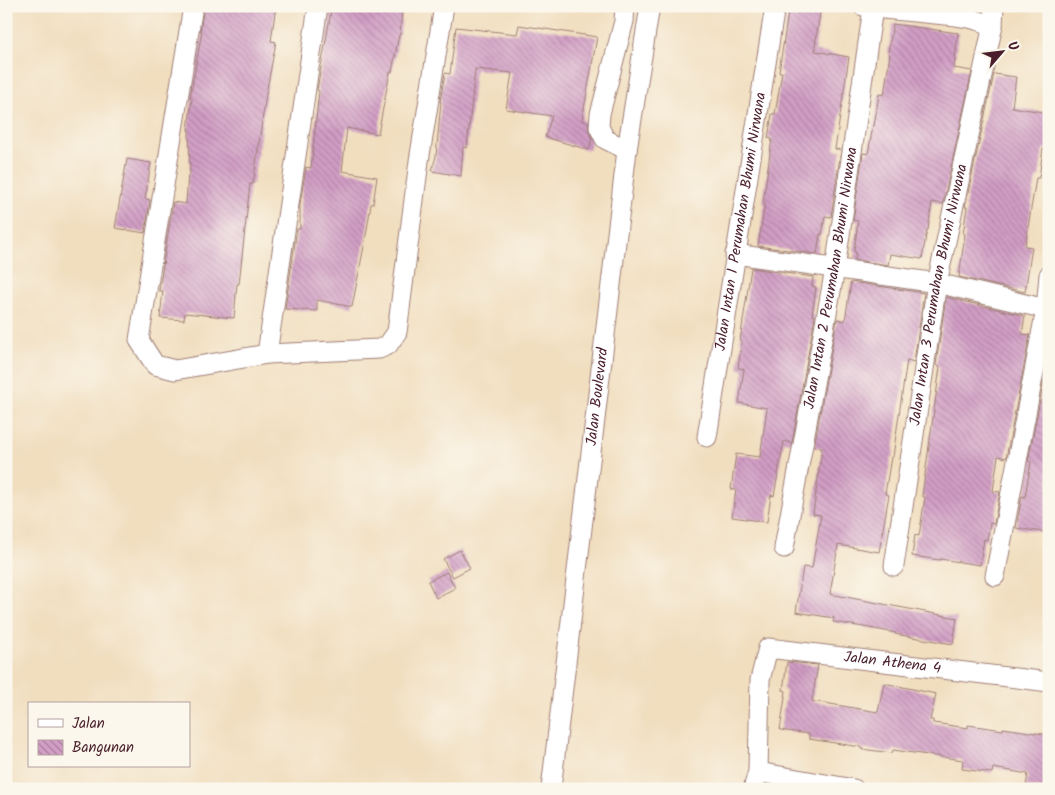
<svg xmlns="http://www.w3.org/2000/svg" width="1055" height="795" font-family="Kalam,sans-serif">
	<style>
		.building { fill: url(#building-back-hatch) }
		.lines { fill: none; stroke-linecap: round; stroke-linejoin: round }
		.street-casing { stroke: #9e7e75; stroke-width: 21 }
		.street { stroke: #fff; stroke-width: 19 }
		.labels { text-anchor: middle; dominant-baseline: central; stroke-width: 4; stroke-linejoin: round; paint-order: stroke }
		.street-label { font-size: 15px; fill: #4a1f2b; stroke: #fbf7ec }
	</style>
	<defs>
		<pattern id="building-back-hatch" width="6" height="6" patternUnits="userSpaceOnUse" patternTransform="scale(1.25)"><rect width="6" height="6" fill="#d19dc5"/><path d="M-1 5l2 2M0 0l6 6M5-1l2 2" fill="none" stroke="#ac7fa0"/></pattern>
	</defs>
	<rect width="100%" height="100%" fill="#fbf7ec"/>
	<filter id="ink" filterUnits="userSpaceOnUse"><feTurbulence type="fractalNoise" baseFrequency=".02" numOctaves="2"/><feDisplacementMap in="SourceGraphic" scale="10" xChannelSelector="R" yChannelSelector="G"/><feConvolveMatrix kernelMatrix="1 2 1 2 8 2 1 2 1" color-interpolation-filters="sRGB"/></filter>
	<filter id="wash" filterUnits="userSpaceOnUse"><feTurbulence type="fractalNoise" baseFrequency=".0096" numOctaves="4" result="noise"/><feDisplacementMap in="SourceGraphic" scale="20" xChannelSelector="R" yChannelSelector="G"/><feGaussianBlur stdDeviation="1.12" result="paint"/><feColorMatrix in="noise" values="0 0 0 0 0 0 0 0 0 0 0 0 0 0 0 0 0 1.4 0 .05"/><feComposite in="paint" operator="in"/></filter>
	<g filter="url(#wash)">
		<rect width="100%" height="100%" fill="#f1debf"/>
		<g id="blocks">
			<g class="building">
				<polygon points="204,6 276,6 271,41 276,42 266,94 253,184 250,184 239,284 237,284 234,318 185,313 184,320 160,318 163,291 159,291 173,202 186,204 188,175 190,175 189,130 188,130 192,99 190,98 202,31 200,31"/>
				<polygon points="332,6 353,6 402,11 400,35 399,35 392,72 390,72 378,134 347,128 342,171 377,177 373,204 371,204 366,236 352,307 317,300 317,311 285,309 297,229 300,229 300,204 306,167 311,168 319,91 317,90"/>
				<polygon points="789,6 821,6 815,46 816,46 815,51 849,57 835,149 841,150 831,217 825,216 822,235 820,234 817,254 758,246 765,203 763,203 772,139 768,138 772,114 775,114 782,72 779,72"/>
				<polygon points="893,24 958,33 954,68 972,71 943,204 932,202 928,230 927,230 922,259 890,254 888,265 855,260 856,252 854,251 858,221 853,220 863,153 868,154 873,126 874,126 879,94 884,95 890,54 888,53"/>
				<polygon points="519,25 597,37 582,120 588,122 589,132 592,138 589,150 545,137 552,116 506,109 512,73 475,69 467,148 463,147 461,176 432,171 436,156 441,102 440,102 445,73 450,74 456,27 517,34"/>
				<polygon points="994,74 1016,77 1012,107 1049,113 1049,149 1043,149 1039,178 1036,178 1025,246 1032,247 1025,292 959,277 965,234 963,234 967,207 965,207"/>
				<polygon points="127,159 151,163 145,199 150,200 145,233 115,228"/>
				<polygon points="751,268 813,277 812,286 816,287 812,315 815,316 792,443 784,441 774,496 771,495 767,522 732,517 736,490 731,489 736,454 760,457 767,408 739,403 744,369 738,368 742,341 740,341"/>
				<polygon points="851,282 924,293 914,362 907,360 896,435 893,457 891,457 885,494 889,495 879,552 838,545 830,594 957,618 953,644 895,634 896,633 864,627 833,622 834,618 796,612 803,567 812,568 821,515 813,514 822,448 814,447 837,319 845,321"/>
				<polygon points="946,297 1025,316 1022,334 1030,335 1006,458 998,456 993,491 1000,492 994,524 990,523 987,540 984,539 980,565 940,559 940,560 912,556 915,535 919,536 925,497 922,496 940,367 936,365"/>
				<polygon points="1049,355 1049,533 1016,528 1022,496 1025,497 1031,462 1028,461"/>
				<polygon points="460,550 470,568 453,577 443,559"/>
				<polygon points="447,572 455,588 436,598 428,581"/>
				<polygon points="787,662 818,665 812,701 878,712 884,683 936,694 930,720 933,720 933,723 968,728 968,725 1003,730 1003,728 1049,735 1049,789 1026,787 1028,774 993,768 992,773 962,769 963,760 893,750 892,753 861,749 861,747 809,739 809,734 780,730 786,691 783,690"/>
			</g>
		</g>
	</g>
	<g filter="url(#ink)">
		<use href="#blocks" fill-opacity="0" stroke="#9e7e75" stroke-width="1"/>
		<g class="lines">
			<g class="street-casing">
				<g id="street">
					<polyline points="193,6 139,340 155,365 175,370 267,354 379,349 388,345 397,332 419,161 444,6"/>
					<polyline points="625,6 624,21 600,114 599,127 605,139 627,150"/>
					<polyline points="863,6 873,8 956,16 969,18 993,25"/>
					<polyline points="735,254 937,283 1046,309"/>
					<polyline points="267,354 318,6"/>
					<path id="s1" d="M707 437 775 6"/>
					<path id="s2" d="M784 548 835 269 873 8"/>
					<path id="s3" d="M894 566 937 283 993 25 994 6"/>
					<polyline points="995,576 1046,309 1049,275"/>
					<polyline points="758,772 854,789"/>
					<path id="s4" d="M551 789 627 150 650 6"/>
					<path id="s5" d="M753 789 758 772 760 680 768 648 1049 682"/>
				</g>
			</g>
			<use href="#street" class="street"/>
		</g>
	</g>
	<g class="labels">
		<g class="street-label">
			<text stroke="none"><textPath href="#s1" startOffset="218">Jalan Intan 1 Perumahan Bhumi Nirwana</textPath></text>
			<text stroke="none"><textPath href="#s2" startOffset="274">Jalan Intan 2 Perumahan Bhumi Nirwana</textPath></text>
			<text stroke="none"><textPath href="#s3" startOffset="275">Jalan Intan 3 Perumahan Bhumi Nirwana</textPath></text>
			<text stroke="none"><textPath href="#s4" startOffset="395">Jalan Boulevard</textPath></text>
			<text stroke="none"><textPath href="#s5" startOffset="268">Jalan Athena 4</textPath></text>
		</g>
	</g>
	<rect width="1055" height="795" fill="none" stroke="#fbf7ec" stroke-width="25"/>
	<rect x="28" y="702" width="162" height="65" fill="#fbf7ec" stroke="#b4a19f"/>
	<rect x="38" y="719" width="25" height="8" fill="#ffffff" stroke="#b4a19f"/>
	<text x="72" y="728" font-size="15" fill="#4a1f2b">Jalan</text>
	<rect x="38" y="740" width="25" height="15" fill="url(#building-back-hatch)" stroke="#b4a19f"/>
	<text x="72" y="752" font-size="15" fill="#4a1f2b">Bangunan</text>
	<g transform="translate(1002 52) rotate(62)" stroke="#fbf7ec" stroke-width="4" paint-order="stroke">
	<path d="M0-4L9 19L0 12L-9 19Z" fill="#4a1f2b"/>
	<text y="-8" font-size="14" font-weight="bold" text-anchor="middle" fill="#4a1f2b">U</text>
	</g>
</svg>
